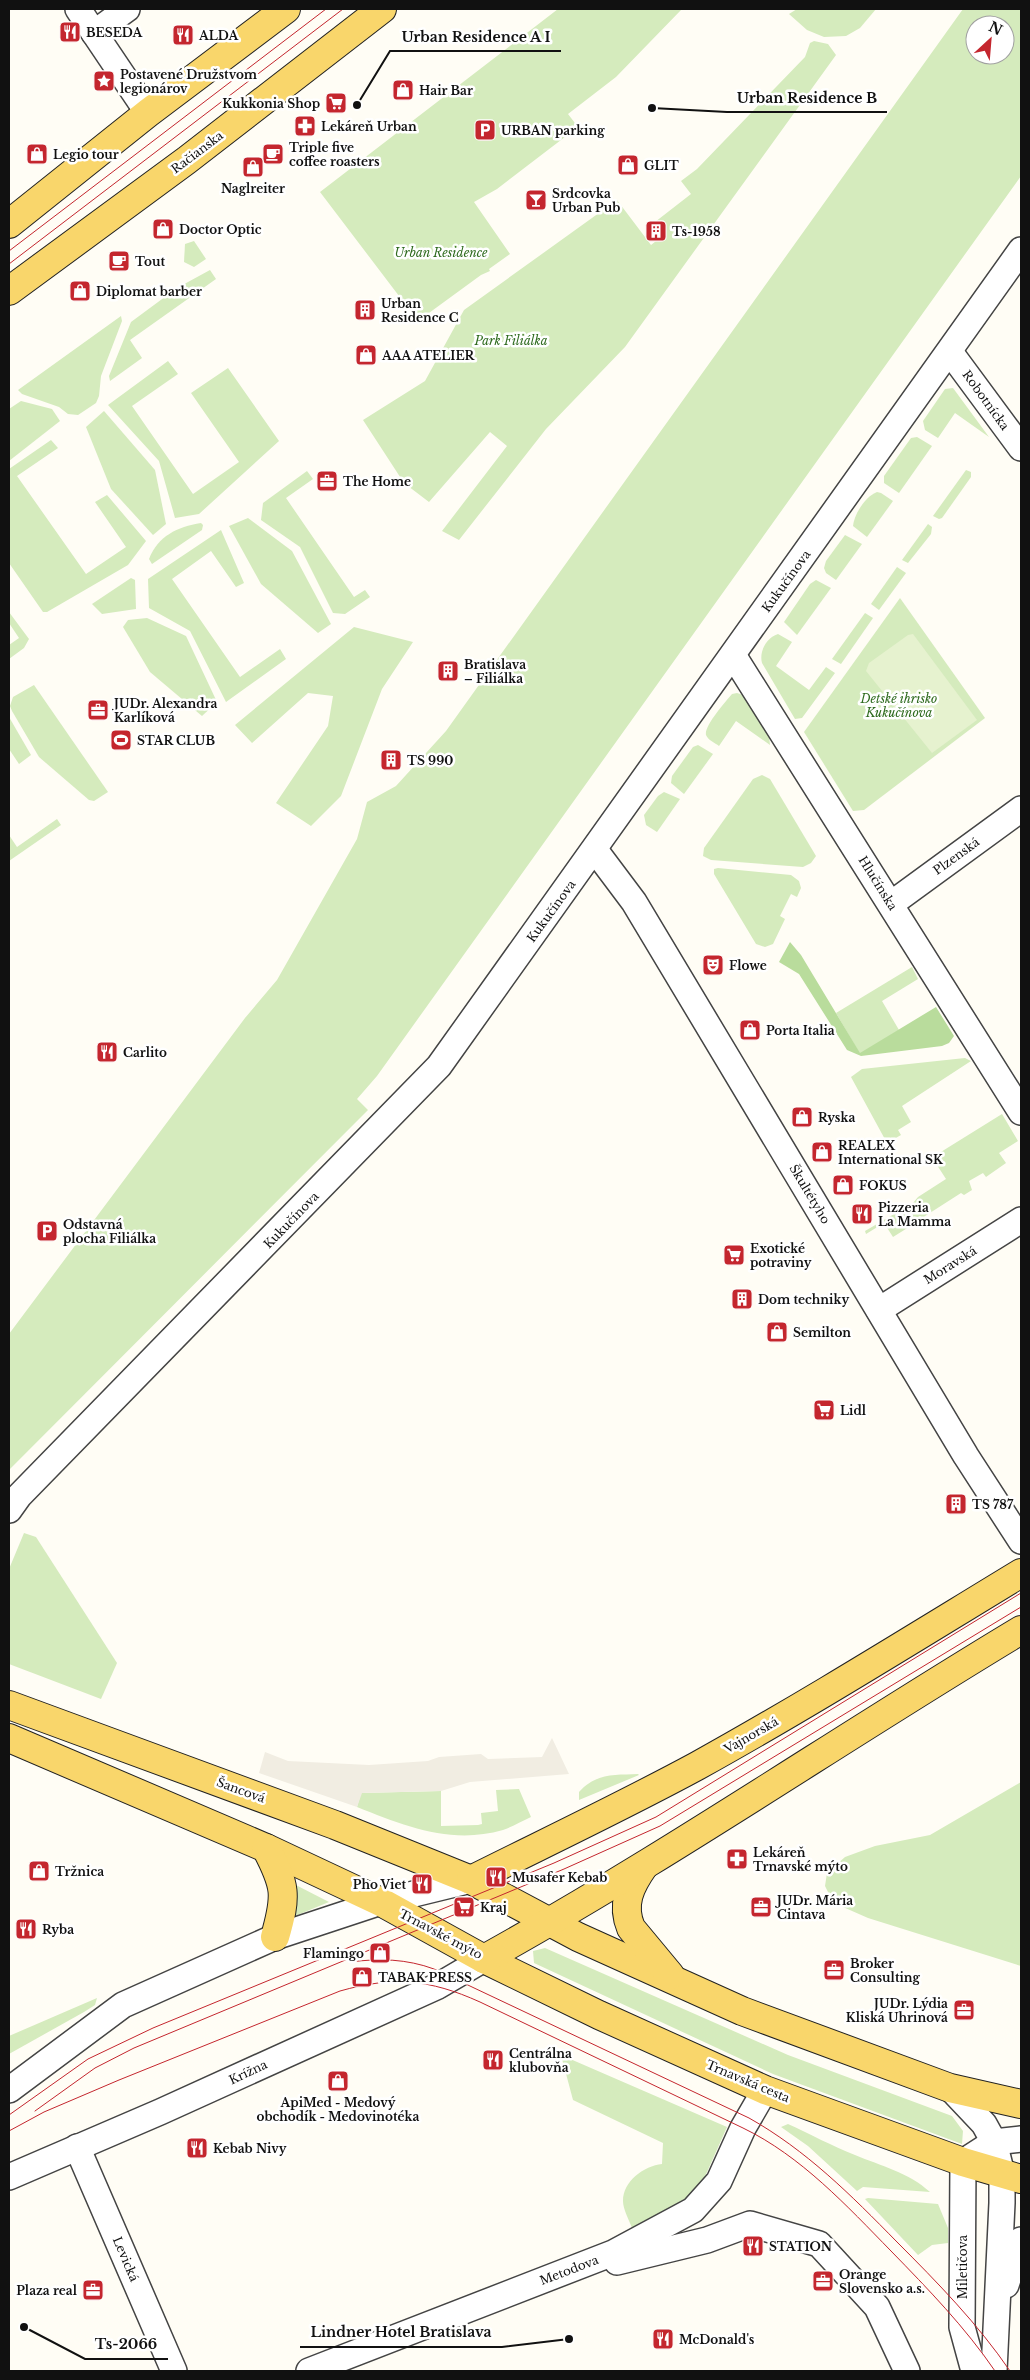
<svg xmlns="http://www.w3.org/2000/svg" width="1030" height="2380" font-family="'Libre Baskerville',serif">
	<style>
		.green { fill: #d5ebbd; fill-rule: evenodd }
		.forest { fill: #b9dc9c }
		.pitch { fill: #e6f2cf }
		.plaza { fill: #f1ede2 }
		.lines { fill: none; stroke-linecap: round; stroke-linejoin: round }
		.minor-casing { stroke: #444; stroke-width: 28 }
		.major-casing { stroke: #222; stroke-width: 30 }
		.minor { stroke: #fff; stroke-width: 25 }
		.major { stroke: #f9d66b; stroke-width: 28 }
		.tram { stroke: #c4262e; stroke-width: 1 }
		.labels { text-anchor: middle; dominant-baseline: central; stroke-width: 5; stroke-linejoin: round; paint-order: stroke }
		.poi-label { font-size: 12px; font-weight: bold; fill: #111; stroke: #fff; text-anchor: start }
		.street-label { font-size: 12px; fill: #111; stroke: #fff }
		.park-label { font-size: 12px; font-style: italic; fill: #2f6b1f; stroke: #fff }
		.leader { fill: none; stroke: #111; stroke-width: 2 }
		.callout-dot { fill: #111; stroke: #fff; stroke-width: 2 }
		.callout-label { font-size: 14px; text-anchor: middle; font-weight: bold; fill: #111; stroke: #fff; stroke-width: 5; stroke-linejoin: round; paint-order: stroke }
	</style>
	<rect width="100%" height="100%" fill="#fffdf5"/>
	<g class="green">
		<polygon points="558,9 682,9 616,77 568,114 578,127 497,189 474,202 510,254 489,269 490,271 481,275 418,321 320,192"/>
		<polygon points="797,9 876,9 860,28 846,36 824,37 807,30 789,14"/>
		<path d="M963 9H1021V176L377 1076 357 1099 368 1110 9 1470V1334L245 1018 277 980 357 839 367 802 396 786 446 731ZM975 25H1005V55H975Z"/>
		<polygon points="814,41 828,44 836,55 625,347 546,429 459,540 442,531 507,446 490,432 429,502 404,483 363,420 425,381 464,310 617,200 651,245 665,234 655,222 691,194 681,181 697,169 805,57 810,43"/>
		<polygon points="194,241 206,259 194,267 184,262 185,244"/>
		<polygon points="210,270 216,279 130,340 142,358 110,381 109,376 131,322 177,288"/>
		<polygon points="121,316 122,321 101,376 99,396 96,403 78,415 68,414 59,407 22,394 18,390"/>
		<polygon points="168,361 178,374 132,406 193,494 239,462 191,393 228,368 279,441 199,514 175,518 159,461 108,405"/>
		<polygon points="953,388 989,437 955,413 938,438 925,430 923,421 945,389"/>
		<polygon points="21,401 52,409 60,421 9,461 9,409"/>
		<polygon points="104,411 155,470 166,524 153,535 111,489 86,427"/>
		<polygon points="917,437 932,446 899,493 884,483 884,476 911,438"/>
		<polygon points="51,440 58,448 17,476 86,574 126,547 95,502 107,495 146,541 128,565 47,612 43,612 9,563 9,469"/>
		<polygon points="966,470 971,472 971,477 942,518 939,519 933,516"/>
		<polygon points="307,471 313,479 286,498 354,597 365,590 370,597 345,614 333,613 300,547 261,520 263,503"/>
		<path d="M877 492 881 493 893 501 867 537 853 526C854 514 866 496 877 492Z"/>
		<polygon points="248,518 292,551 331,624 318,633 261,584 229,526"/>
		<path d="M201 523 203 525 202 530 152 564 149 559C158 536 177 527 201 523Z"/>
		<polygon points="928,524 932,527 931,534 908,563 902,560"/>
		<polygon points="221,530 244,583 236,587 211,551 172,579 240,677 280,649 286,659 226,702 190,631 149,608 148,579"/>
		<polygon points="845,535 862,544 836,580 826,573 824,568 826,561"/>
		<polygon points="897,567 906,573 879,610 871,604"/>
		<polygon points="131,578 135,580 136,609 102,614 92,604"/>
		<polygon points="816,580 831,588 797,635 784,622 810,584"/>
		<polygon points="900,598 985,718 864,810 853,811 804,732"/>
		<polygon points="9,612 29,639 24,648 9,659 9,645 19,638 9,623"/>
		<polygon points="865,613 873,618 841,664 832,659"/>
		<polygon points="147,618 186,636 217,702 202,716 150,672 123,627 128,620"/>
		<polygon points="354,627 413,642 382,689 341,796 311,826 276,803 328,726 333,696 308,693 252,743 235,725"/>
		<path d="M778 634 792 642 776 666 809 690 826 667 835 673 802 718 795 719 762 663C759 652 766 638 778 634Z"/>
		<polygon points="34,685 108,792 94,801 89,800 39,757 12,711 10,706 13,697"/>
		<path d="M737 693 743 695 769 736 770 745 736 721 719 746C715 743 708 740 706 735 704 726 726 701 732 694Z"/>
		<polygon points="9,717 31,755 19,764 9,749"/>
		<polygon points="698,745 713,754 684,794 671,783 672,776 693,747"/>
		<polygon points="762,775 770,779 816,856 811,863 803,867 711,860 703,856 704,848 753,779"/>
		<polygon points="664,792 680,799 657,832 646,825 644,815 658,796"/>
		<polygon points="57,819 61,825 9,861 9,835 17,847"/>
		<polygon points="718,868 791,875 799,881 801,888 797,897 791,894 780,916 785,919 773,944 765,947 756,944 714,874 714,869"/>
		<polygon points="912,967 918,979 882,1001 899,1030 860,1054 836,1013"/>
		<polygon points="965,1058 971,1061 902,1106 911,1122 898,1130 901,1135 887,1143 851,1077 862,1069"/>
		<polygon points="1002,1114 1018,1141 999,1153 1006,1163 986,1177 983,1173 969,1181 972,1190 964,1195 961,1193 922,1218 920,1216 908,1224 909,1227 893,1237 884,1223 866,1234 865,1231 913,1203 918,1197 946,1179 935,1162 939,1160 936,1155"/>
		<polygon points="24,1533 36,1537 117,1663 101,1699 9,1664 9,1569"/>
		<path d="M638 1774 639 1775 579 1800V1792C596 1773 615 1775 638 1774Z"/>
		<polygon points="1021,1782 1021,1966 868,1918 843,1907 831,1898 825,1886 827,1873 845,1857 875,1846 930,1835"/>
		<path d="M519 1789 531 1817C522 1821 512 1827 503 1830 451 1845 405 1826 357 1807L361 1793 441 1791V1826L478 1825 482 1824 481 1813 498 1811 496 1790Z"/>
		<polygon points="290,1882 329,1902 290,1918"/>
		<polygon points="545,1948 788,2055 952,2116 963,2131 962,2144 773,2074 534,1963 533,1951"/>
		<polygon points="97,1998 95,2005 84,2012 9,2054 9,2036"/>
		<path d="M561 2055 727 2127 703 2181 684 2206 632 2228C629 2220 623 2209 623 2201 623 2181 644 2166 662 2164L663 2143 573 2100Z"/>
		<path d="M788 2124C810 2134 832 2146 855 2155 881 2166 908 2172 930 2192L863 2187 857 2191 808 2146 781 2127Z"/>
		<polygon points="868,2198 938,2204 948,2228 948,2243 932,2245 918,2255 865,2199"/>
	</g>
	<polygon class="forest" points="790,942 801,955 860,1053 936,1007 954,1036 949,1043 942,1046 861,1056 847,1050 799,974 779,962"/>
	<polygon class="pitch" points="913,634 977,720 932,753 866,671 869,663 908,635"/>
	<polygon class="plaza" points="552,1738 569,1774 470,1782 441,1791 362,1793 357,1807 259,1773 265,1752 288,1761 369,1765 428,1761 439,1757 481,1754 488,1759 542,1757"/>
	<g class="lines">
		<g class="minor-casing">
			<g id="minor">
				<polyline points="78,9 148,113"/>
				<polyline points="94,33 127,9"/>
				<polyline points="950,352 1021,448"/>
				<polyline points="733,655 1021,1112"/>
				<polyline points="595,850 634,902 966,1456 1021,1541"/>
				<polyline points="891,904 1021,809"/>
				<polyline points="879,1310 1021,1220"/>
				<polyline points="9,1510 19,1496 439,1066 1021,250"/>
				<polyline points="950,2088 984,2124 994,2142 1002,2174 1002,2203 994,2371"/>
				<polyline points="9,2090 123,2005 275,1937 381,1902 471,1880"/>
				<polyline points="77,2147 174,2371"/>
				<polyline points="9,2177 160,2112 438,1986 484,1959"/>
				<polyline points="617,2262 707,2240 750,2224 819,2244 877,2307 907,2371"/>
				<polyline points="1006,2285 1021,2240"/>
				<polyline points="309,2371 613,2253 693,2210 719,2181 743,2128 765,2090"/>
				<polyline points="974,2371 962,2327 963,2162 994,2142 1021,2139"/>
			</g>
		</g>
		<g class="major-casing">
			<g id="major">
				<polyline points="9,224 148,113 286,9"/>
				<polyline points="9,291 187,160 382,9"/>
				<polyline points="9,1705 335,1825 471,1880 578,1937 742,2011 950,2088 1021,2104"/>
				<polyline points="9,1738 266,1848 381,1902 484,1959 599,2015 765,2090 963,2162 1021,2179"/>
				<path d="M266 1848C286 1886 287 1895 275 1937"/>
				<path d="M644 1866C630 1886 621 1904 631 1928L670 1975"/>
				<path d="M471 1880C547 1842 623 1806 697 1766 807 1705 914 1638 1021 1573"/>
				<path d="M484 1959C668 1857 841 1738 1021 1630"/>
			</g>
		</g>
		<use href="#minor" class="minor"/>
		<use href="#major" class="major"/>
		<g class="tram">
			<polyline points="9,251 326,9"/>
			<polyline points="9,264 343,9"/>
			<path d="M351 1962C379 1958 407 1959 434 1969L749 2118C806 2150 851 2195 897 2242 937 2282 978 2324 1010 2371"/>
			<polyline points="35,2111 95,2068 134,2048 564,1869 660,1826 1021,1607"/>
			<polyline points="9,2115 88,2059 153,2028 554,1863 656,1817 1021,1593"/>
			<path d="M9 2131 44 2112 119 2080 340 1991C393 1976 429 1979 480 2002L743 2128C801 2156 847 2206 891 2251 928 2289 965 2327 995 2371"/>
		</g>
	</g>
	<defs>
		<g id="restaurant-square" transform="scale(1.125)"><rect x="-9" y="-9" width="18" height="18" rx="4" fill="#c4262e" stroke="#fff"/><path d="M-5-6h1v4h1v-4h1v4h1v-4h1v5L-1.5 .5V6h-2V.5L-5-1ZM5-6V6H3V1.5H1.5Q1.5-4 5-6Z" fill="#fff"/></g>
		<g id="sight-square" transform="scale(1.125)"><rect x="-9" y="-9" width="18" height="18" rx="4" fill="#c4262e" stroke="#fff"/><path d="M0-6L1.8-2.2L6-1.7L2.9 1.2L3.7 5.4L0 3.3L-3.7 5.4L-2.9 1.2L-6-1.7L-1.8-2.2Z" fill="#fff"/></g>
		<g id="shop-square" transform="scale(1.125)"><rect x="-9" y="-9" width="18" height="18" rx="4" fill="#c4262e" stroke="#fff"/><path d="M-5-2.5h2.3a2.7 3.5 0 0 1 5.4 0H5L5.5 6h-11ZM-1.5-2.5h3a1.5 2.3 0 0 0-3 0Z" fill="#fff"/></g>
		<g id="supermarket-square" transform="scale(1.125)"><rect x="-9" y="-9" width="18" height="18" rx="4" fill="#c4262e" stroke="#fff"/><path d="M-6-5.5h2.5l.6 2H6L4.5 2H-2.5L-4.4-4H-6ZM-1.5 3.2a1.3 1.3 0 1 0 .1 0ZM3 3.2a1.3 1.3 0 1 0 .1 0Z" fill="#fff"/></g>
		<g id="pharmacy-square" transform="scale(1.125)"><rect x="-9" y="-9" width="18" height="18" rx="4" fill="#c4262e" stroke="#fff"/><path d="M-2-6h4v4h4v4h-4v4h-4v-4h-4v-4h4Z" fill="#fff"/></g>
		<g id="parking-square" transform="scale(1.125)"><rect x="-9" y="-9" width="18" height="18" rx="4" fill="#c4262e" stroke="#fff"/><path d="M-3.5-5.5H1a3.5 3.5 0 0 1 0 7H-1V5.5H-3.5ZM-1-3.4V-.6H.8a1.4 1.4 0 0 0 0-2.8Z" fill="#fff"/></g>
		<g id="cafe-square" transform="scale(1.125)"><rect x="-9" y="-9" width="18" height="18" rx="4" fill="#c4262e" stroke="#fff"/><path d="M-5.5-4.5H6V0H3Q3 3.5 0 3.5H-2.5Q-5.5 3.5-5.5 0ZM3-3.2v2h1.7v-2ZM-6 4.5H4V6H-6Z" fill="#fff"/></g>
		<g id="bar-square" transform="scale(1.125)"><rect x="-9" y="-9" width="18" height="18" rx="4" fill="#c4262e" stroke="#fff"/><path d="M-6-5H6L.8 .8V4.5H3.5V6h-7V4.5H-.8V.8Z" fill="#fff"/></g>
		<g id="building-square" transform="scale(1.125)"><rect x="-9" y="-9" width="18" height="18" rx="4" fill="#c4262e" stroke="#fff"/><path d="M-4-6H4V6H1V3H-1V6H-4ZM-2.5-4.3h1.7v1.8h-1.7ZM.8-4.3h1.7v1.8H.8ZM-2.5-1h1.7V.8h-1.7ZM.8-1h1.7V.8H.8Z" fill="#fff"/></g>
		<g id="office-square" transform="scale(1.125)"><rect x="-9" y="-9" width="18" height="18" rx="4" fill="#c4262e" stroke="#fff"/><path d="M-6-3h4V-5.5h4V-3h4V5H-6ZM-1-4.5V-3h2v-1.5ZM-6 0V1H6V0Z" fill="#fff"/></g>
		<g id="stadium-square" transform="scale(1.125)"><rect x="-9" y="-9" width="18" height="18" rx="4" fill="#c4262e" stroke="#fff"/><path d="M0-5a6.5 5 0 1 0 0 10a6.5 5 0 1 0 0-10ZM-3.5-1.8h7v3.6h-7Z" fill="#fff"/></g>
		<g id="theatre-square" transform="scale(1.125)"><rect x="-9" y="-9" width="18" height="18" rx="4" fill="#c4262e" stroke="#fff"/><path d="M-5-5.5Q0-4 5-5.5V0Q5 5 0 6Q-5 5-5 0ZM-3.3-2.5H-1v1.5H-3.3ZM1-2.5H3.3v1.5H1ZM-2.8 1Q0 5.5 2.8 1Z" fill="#fff"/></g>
	</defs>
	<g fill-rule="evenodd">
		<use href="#restaurant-square" x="70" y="32"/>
		<use href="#restaurant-square" x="183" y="35"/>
		<use href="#sight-square" x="104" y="81"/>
		<use href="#shop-square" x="403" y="90"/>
		<use href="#supermarket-square" x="336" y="103"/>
		<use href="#pharmacy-square" x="305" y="126"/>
		<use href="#parking-square" x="485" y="130"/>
		<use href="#shop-square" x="37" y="154"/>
		<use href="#cafe-square" x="273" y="154"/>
		<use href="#shop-square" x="628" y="165"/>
		<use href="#shop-square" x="253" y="167"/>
		<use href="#bar-square" x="536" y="200"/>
		<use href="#shop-square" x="163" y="229"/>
		<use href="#building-square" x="656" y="231"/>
		<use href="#cafe-square" x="119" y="261"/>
		<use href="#shop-square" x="80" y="291"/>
		<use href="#building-square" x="365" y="310"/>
		<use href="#shop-square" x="366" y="355"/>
		<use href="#office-square" x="327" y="481"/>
		<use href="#building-square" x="448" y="671"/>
		<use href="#office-square" x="98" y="710"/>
		<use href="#stadium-square" x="121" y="740"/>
		<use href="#building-square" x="391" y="760"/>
		<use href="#theatre-square" x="713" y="965"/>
		<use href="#shop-square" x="750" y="1030"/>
		<use href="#restaurant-square" x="107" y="1052"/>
		<use href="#shop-square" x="802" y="1117"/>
		<use href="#shop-square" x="822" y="1152"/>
		<use href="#shop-square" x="843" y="1185"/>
		<use href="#restaurant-square" x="862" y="1214"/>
		<use href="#parking-square" x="47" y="1231"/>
		<use href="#supermarket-square" x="734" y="1255"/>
		<use href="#building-square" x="742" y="1299"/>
		<use href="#shop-square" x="777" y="1332"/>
		<use href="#supermarket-square" x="824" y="1410"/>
		<use href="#building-square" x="956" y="1504"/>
		<use href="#pharmacy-square" x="737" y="1859"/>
		<use href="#shop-square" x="39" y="1871"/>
		<use href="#restaurant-square" x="496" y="1877"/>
		<use href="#restaurant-square" x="422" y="1884"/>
		<use href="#supermarket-square" x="464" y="1907"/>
		<use href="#office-square" x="761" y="1907"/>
		<use href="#restaurant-square" x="26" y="1929"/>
		<use href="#shop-square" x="380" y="1953"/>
		<use href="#office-square" x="834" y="1970"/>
		<use href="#shop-square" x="362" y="1977"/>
		<use href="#office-square" x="964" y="2010"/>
		<use href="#restaurant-square" x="493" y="2060"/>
		<use href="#shop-square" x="338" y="2081"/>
		<use href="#restaurant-square" x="197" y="2148"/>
		<use href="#restaurant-square" x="753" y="2246"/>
		<use href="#office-square" x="823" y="2281"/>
		<use href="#office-square" x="93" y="2290"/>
		<use href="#restaurant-square" x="663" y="2339"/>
	</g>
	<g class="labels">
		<g class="poi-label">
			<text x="86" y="32">BESEDA</text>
			<text x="199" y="35">ALDA</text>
			<text x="120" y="74">Postavené Družstvom<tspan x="120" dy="14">legionárov</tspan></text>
			<text x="419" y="90">Hair Bar</text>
			<text x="320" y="103" text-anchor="end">Kukkonia Shop</text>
			<text x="321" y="126">Lekáreň Urban</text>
			<text x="501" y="130">URBAN parking</text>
			<text x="289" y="147">Triple five<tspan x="289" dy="14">coffee roasters</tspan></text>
			<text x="53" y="154">Legio tour</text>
			<text x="644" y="165">GLIT</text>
			<text x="253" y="188" text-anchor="middle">Naglreiter</text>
			<text x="552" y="193">Srdcovka<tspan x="552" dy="14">Urban Pub</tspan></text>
			<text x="179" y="229">Doctor Optic</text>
			<text x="672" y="231">Ts-1958</text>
			<text x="135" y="261">Tout</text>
			<text x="96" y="291">Diplomat barber</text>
			<text x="381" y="303">Urban<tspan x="381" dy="14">Residence C</tspan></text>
			<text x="382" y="355">AAA ATELIER</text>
			<text x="343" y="481">The Home</text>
			<text x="464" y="664">Bratislava<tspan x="464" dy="14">– Filiálka</tspan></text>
			<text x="114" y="703">JUDr. Alexandra<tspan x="114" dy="14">Karlíková</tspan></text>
			<text x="137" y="740">STAR CLUB</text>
			<text x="407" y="760">TS 990</text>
			<text x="729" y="965">Flowe</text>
			<text x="766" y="1030">Porta Italia</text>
			<text x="123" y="1052">Carlito</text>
			<text x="818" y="1117">Ryska</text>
			<text x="838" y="1145">REALEX<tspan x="838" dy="14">International SK</tspan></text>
			<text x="859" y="1185">FOKUS</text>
			<text x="878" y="1207">Pizzeria<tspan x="878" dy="14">La Mamma</tspan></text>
			<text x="63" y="1224">Odstavná<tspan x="63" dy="14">plocha Filiálka</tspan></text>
			<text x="750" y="1248">Exotické<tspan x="750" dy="14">potraviny</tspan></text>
			<text x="758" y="1299">Dom techniky</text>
			<text x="793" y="1332">Semilton</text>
			<text x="840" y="1410">Lidl</text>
			<text x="972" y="1504">TS 787</text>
			<text x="753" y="1852">Lekáreň<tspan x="753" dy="14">Trnavské mýto</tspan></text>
			<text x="55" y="1871">Tržnica</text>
			<text x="512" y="1877">Musafer Kebab</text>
			<text x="406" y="1884" text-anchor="end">Pho Viet</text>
			<text x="777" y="1900">JUDr. Mária<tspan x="777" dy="14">Cintava</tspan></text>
			<text x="480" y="1907">Kraj</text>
			<text x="42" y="1929">Ryba</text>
			<text x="364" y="1953" text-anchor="end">Flamingo</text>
			<text x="850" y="1963">Broker<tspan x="850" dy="14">Consulting</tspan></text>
			<text x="378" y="1977">TABAK PRESS</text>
			<text x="948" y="2003" text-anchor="end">JUDr. Lýdia<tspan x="948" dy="14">Kliská Uhrinová</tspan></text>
			<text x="509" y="2053">Centrálna<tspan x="509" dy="14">klubovňa</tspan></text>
			<text x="338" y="2102" text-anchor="middle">ApiMed - Medový<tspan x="338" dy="14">obchodík - Medovinotéka</tspan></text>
			<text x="213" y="2148">Kebab Nivy</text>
			<text x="769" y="2246">STATION</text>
			<text x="839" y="2274">Orange<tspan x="839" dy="14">Slovensko a.s.</tspan></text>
			<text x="77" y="2290" text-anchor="end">Plaza real</text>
			<text x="679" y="2339">McDonald's</text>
		</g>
		<g class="street-label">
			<text transform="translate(197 152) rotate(-37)">Račianska</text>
			<text transform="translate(986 400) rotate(54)">Robotnícka</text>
			<text transform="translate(786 581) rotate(-54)">Kukučínova</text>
			<text transform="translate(956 856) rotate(-36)">Plzenská</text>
			<text transform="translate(878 883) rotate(58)">Hlučínska</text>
			<text transform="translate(551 911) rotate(-54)">Kukučínova</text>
			<text transform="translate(810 1194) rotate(59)">Škultétyho</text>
			<text transform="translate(291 1220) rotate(-46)">Kukučínova</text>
			<text transform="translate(950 1265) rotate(-32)">Moravská</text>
			<text transform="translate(751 1735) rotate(-30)">Vajnorská</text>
			<text transform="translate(241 1790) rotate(20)">Šancová</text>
			<text transform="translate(441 1934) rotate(28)">Trnavské mýto</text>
			<text transform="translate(248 2072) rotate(-25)">Krížna</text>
			<text transform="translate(748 2081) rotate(23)">Trnavská cesta</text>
			<text transform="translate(126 2259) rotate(67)">Levická</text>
			<text transform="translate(962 2267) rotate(-90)">Miletičova</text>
			<text transform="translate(569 2270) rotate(-21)">Metodova</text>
		</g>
		<g class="park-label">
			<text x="441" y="252">Urban Residence</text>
			<text x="511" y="340">Park Filiálka</text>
			<text x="899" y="698">Detské ihrisko<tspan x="899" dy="14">Kukučínova</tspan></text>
		</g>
	</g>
	<path class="leader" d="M357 105L390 51H561M652 108L727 112H887M569 2339L502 2347H300M24 2327L85 2359H168"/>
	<g class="callout-dot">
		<circle cx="357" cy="105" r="5"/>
		<circle cx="652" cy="108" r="5"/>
		<circle cx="569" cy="2339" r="5"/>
		<circle cx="24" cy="2327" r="5"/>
	</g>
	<g class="callout-label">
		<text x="476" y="42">Urban Residence A I</text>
		<text x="807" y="103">Urban Residence B</text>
		<text x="401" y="2337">Lindner Hotel Bratislava</text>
		<text x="126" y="2349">Ts-2066</text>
	</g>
	<rect width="1030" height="2380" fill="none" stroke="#111111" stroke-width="20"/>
	<g transform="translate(990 40) rotate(26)"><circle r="24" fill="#ffffff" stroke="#a0a0a0"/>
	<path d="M0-4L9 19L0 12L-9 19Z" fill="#c4262e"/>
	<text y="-8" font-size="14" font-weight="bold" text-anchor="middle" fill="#111111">N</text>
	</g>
</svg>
